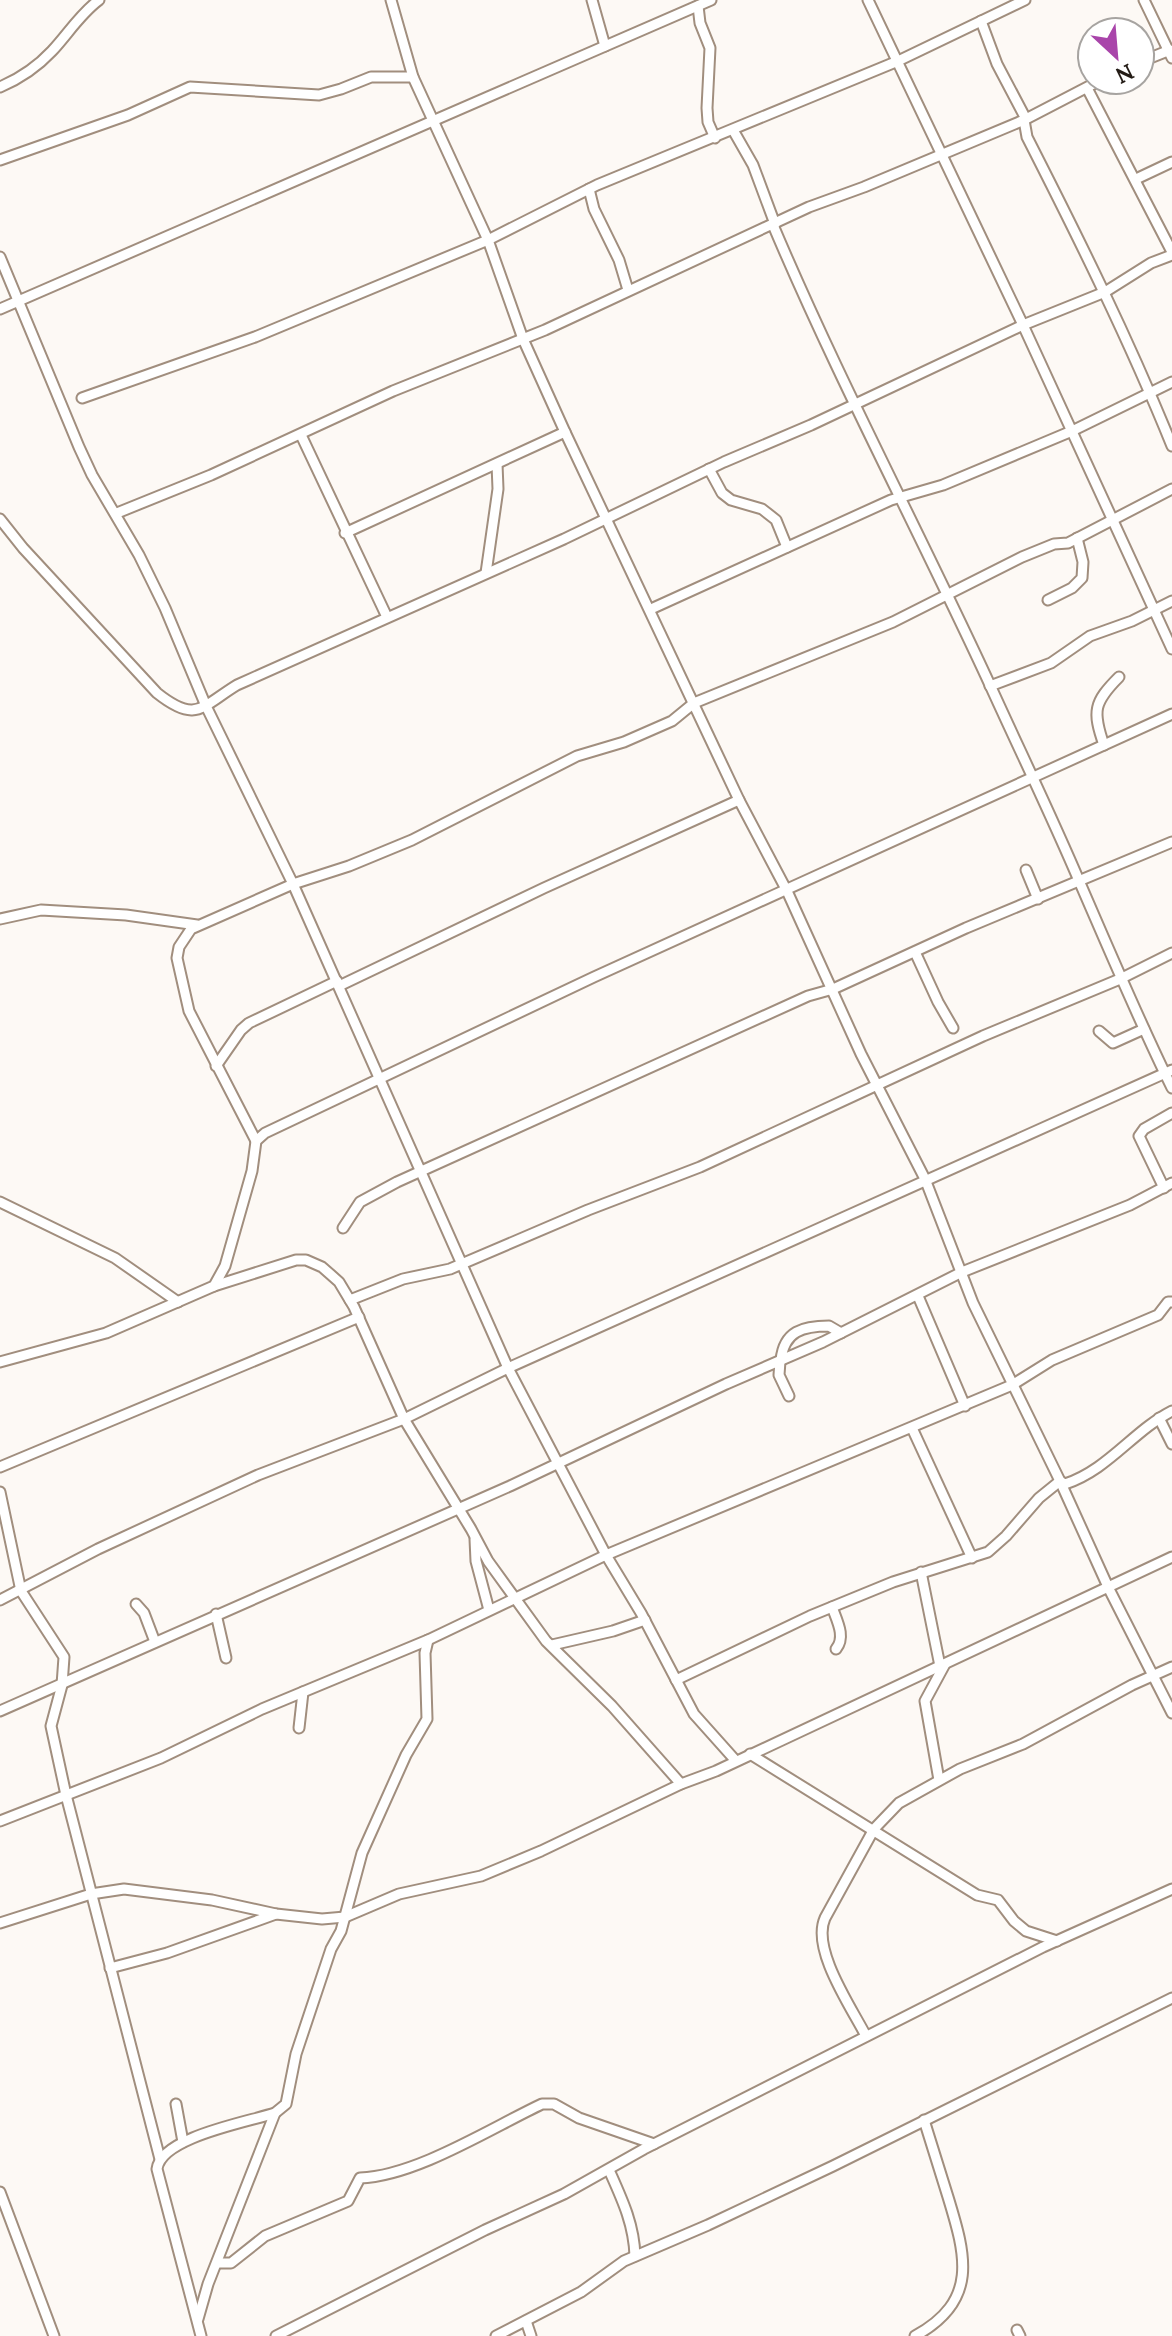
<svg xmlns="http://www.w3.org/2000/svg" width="1172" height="2336" font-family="Lora,serif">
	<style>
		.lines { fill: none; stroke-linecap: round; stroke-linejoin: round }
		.minor-casing { stroke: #a18e7e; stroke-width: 13 }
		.minor { stroke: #fff; stroke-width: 9 }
	</style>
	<rect width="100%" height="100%" fill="#fdf9f5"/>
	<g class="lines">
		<g class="minor-casing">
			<g id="minor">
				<polyline points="391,0 413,77 488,240 523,339 565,432 739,800 787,891 861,1054 925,1179 973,1303 1060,1481 1109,1589 1172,1713"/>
				<polyline points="592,0 605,46"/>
				<polyline points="868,0 1023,325 1172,649"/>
				<polyline points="1144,0 1172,58"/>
				<polyline points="698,6 700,23 710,48 707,108 708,122 715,138"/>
				<polyline points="981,21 997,64 1026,119"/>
				<polyline points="1140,62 1170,50"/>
				<path d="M0 87C19 79 38 66 52 51 68 34 80 14 99 0"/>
				<polyline points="1087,88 1172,252"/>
				<path d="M1024 120 1027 137C1079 239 1129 340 1172 446"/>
				<polyline points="733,130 753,165 775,224"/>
				<polyline points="0,160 128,115 190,87 319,95 341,89 371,77 413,77"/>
				<polyline points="1136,179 1172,162"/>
				<polyline points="589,189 594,209 619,260 628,290"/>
				<path d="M773 225C839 381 919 531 990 685 1020 751 1052 817 1080 883 1110 952 1139 1021 1172 1088"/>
				<polyline points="0,257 79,447 92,475 139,555 165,608 206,706 293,884 508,1368 606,1555 641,1613 694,1714 736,1761"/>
				<polyline points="0,309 711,0"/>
				<polyline points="82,398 255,337 488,240 597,185 898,61 1025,0"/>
				<polyline points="301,435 387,617"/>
				<polyline points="709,469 722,493 731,500 762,509 776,520 787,547"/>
				<polyline points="117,513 211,475 393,391 545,330 809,207 864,187 1024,120 1101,80"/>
				<path d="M0 519 23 548 157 693C196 724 201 707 237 685L564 539 724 462 811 425 1023 325 1105 292 1151 263 1172 255"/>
				<polyline points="345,533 565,432"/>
				<polyline points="486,573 498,489 497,464"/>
				<polyline points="1048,600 1072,588 1082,578 1083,562 1077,538"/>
				<polyline points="651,609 891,500 943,485 1072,431 1172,382"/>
				<polyline points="990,686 1051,663 1090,636 1132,621 1172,601"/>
				<path d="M1104 745C1092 711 1094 702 1119 677"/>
				<polyline points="1026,870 1038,899"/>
				<polyline points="0,919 41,910 126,915 197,925"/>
				<polyline points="915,952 938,1002 953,1028"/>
				<polyline points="339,986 544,888 739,800"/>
				<polyline points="1099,1031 1113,1043 1144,1029"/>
				<polyline points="216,1066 241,1030 249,1023 337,981"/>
				<polyline points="256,1141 189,1011 177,958 179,947 191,929 293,884 349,866 412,840 577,756 624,742 672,721 694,703 893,622 1022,557 1054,544 1068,543 1172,489"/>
				<polyline points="1164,1188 1139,1136 1144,1129 1172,1113"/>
				<polyline points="0,1202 115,1258 178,1302"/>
				<polyline points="343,1228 360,1202 397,1182 808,996 833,989 966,928 1172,842"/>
				<polyline points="214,1286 296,1260 306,1260 322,1267 339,1282 354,1307 404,1419 471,1529 488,1561 546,1641 612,1706 681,1784"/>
				<polyline points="918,1296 965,1406"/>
				<polyline points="350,1300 403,1279 450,1269 588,1210 700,1167 983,1036 1120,979 1172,953"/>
				<path d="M781 1360C784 1331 803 1326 829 1326L841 1333"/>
				<polyline points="780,1361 779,1375 789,1396"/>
				<polyline points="0,1362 106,1333 214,1286 225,1266 252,1171 256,1141 265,1133 594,977 1172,714"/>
				<polyline points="1159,1418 1172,1444"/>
				<polyline points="912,1428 972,1558"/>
				<polyline points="0,1467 359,1317"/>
				<polyline points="0,1492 21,1591 64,1657 62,1685 51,1726 66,1795 160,2159"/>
				<polyline points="475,1539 476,1561 489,1610"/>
				<polyline points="921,1572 940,1666"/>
				<polyline points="0,1600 98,1549 258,1475 404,1419 508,1368 1172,1070"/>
				<polyline points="136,1604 144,1613 155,1642"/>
				<path d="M832 1607C837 1621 846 1637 836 1649"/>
				<polyline points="216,1614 226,1658"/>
				<polyline points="552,1645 613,1631 645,1620"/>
				<path d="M676 1680 810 1616 893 1582 988 1552 1006 1536 1039 1498 1060 1481 1065 1484C1108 1470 1133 1431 1172 1411"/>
				<polyline points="0,1711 510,1486 726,1384 823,1342 962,1272 1130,1205 1172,1183"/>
				<polyline points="299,1728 303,1692"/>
				<polyline points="750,1754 977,1895 998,1900 1014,1921 1026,1931 1057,1941"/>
				<polyline points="939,1780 925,1701 945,1664"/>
				<polyline points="0,1821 161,1758 262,1709 428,1640 606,1555 1012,1385 1052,1360 1158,1315 1168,1302 1172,1302"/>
				<polyline points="0,1923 91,1894 124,1889 212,1900 276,1914 322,1919 345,1917 399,1894 481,1876 541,1851 681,1784 716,1771 1172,1557"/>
				<polyline points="110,1968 167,1953 276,1914"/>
				<path d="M866 2036C851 2007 811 1949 825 1918L874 1829 899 1803 960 1769 1023 1744 1132 1685 1172 1667"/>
				<polyline points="176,2104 183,2142"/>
				<path d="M609 2170C622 2199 634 2224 635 2256"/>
				<polyline points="0,2192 54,2336"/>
				<path d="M218 2263H231L265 2236 348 2201 360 2178C416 2176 491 2128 542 2104H554L579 2118 654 2144"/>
				<polyline points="198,2319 208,2284 275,2113"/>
				<polyline points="526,2321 531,2336"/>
				<polyline points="1017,2330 1020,2336"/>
				<path d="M201 2336 157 2169C161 2137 248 2122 275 2113L286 2104 296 2054 331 1949 341 1931 362 1853 406 1755 427 1719 425 1653 428 1640"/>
				<polyline points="276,2336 485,2230 564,2194 644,2149 1043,1947 1172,1889"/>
				<polyline points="496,2336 581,2292 624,2261 708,2225 833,2166 1172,1998"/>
				<path d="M915 2336C979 2301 966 2256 948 2197 940 2171 932 2145 924 2120"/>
			</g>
		</g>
		<use href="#minor" class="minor"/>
	</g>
	<g transform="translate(1116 56) rotate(154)"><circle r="38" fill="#ffffff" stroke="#a7a4a1" stroke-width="2"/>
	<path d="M0-6L14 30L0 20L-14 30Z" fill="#a945aa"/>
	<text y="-12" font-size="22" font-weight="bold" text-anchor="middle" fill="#231b15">N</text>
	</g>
</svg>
